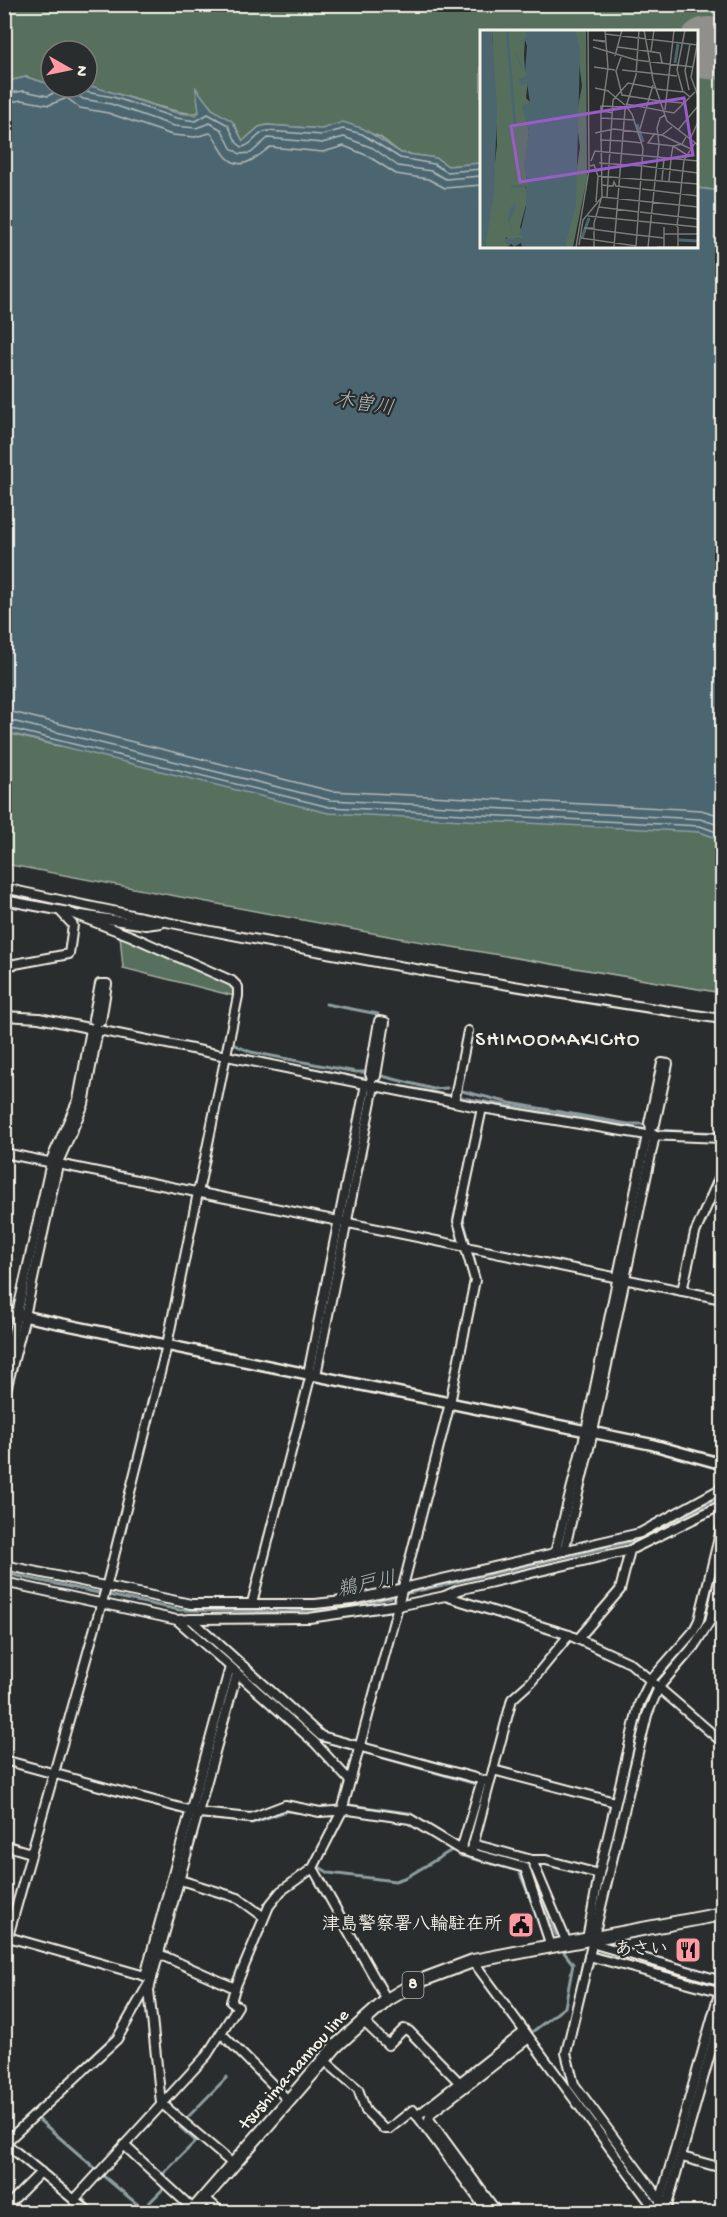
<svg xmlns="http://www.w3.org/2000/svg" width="727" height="2217" font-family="'Gochi Hand','Klee One',sans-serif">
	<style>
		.green { fill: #566f5d; stroke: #a5b0a2; stroke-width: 1.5 }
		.water { fill: #4c6670; stroke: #8f9ea0; stroke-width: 1.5 }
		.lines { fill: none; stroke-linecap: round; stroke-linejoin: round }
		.shore { stroke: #b1b9b8; stroke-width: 1.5 }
		.stream { stroke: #8f9ea0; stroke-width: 3 }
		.runway { stroke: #8f8f8b; stroke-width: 62 }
		.minor-casing { stroke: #f4f1e8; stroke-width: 12 }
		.tertiary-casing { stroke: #f4f1e8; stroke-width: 14 }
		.primary-casing { stroke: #f4f1e8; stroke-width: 16 }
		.minor { stroke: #2a2d2e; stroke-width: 8 }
		.tertiary { stroke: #2a2d2e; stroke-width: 9 }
		.primary { stroke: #2a2d2e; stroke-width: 12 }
		.labels { text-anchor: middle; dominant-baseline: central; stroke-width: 4.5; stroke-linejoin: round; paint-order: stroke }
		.shield { fill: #2a2d2e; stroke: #b7b6b0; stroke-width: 1.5 }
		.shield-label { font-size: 16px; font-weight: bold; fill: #f4f1e8 }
		.poi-label { font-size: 18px; font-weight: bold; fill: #f4f1e8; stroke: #2a2d2e; text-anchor: end }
		.street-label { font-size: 18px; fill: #f4f1e8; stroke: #2a2d2e }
		.water-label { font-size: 20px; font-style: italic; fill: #b1b9b8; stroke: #2a2d2e }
		.quarter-label { font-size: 21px; letter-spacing: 1.5px; fill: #f4f1e8; stroke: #2a2d2e }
		.inset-river { fill: none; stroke: #4c6670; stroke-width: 3 }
		.inset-road { fill: none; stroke: #7b7b78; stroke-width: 1.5 }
		.view { fill: #995dc9; fill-opacity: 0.15; stroke: #995dc9; stroke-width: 3 }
		.inset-edge { fill: none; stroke: #f4f1e8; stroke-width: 3 }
	</style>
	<rect width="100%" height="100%" fill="#2a2d2e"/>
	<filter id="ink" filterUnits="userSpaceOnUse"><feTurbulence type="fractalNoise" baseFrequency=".0167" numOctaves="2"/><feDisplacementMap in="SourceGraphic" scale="12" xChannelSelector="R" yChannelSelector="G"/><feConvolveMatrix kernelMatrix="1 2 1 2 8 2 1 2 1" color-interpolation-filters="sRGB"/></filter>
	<g filter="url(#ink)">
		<g class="green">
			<path d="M4 5H722V191L696 188V32H481V163L448 166 436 158 401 153 380 137 343 123 322 129 267 125 259 127 243 141 235 125 212 109 196 89 200 111C187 122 110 87 87 87V51H51V80L46 83 26 77 5 82Z"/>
			<polygon points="4,732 53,745 700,832 722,840 722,993 399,938 5,864"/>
			<polygon points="120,935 228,981 234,986 234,996 123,968"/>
		</g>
		<polygon class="water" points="26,77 46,83 51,80 51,87 95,87 177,113 196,115 199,112 196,88 212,109 232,121 243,141 259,127 267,125 322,129 343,122 364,129 401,153 436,158 448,166 481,163 481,246 696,246 696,188 722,191 722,840 700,832 328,813 5,732 4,82"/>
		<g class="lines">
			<g class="shore">
				<polyline points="74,87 76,94 83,99 111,104 174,126 196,128 210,123 222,130 231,148 240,154 251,153 268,138 322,143 344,137 373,148 398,166 431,171 446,179 481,176"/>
				<path d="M81 87 86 92 113 97 176 118 196 121 208 114 228 125 237 143 242 147C253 146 256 133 267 131L322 135 343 129 362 134 400 158 434 164 447 172 481 169"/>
				<polyline points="4,94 24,91 48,96 63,87"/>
				<path d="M4 103 22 100 49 105 67 98 80 108 108 113 172 135 195 137 210 133C216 137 217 143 221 149 236 176 254 160 270 147L323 152 344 146 368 156 396 174 428 179 445 188 481 185"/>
				<polyline points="4,710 331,791 701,810 722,816"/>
				<polyline points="4,719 330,800 700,819 722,826"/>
				<polyline points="4,727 329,807 700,826 722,834"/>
			</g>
			<g class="stream">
				<polyline points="326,1004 378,1014"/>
				<polyline points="9,1013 27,1014"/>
				<polyline points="72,1021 94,1025"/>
				<polyline points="98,1026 223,1051"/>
				<polyline points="235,1045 251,1052 356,1072 367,1072"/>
				<polyline points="229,1052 369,1080"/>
				<polyline points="382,1076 433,1089 447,1088"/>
				<polyline points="374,1081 452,1096"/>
				<polyline points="462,1091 510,1103 628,1124 643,1124"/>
				<polyline points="457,1097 648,1130"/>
				<polyline points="652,1130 722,1133"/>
				<polyline points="480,1139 484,1117"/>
				<polyline points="468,1195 478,1146"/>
				<polyline points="466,1204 463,1219 470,1244"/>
				<polyline points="473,1254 477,1273"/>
				<polyline points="32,1267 36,1247"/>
				<polyline points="455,1397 461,1368"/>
				<polyline points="441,1455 452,1410"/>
				<polyline points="4,1573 179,1610 285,1612 348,1607 638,1540 722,1496"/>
				<polyline points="189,1623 237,1666"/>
				<polyline points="244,1674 319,1740 352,1749"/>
				<polyline points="657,1680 697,1633 705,1614 722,1543"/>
				<polyline points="633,1747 653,1686"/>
				<polyline points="363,1752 476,1784"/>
				<polyline points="35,1772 45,1775"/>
				<polyline points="58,1779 184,1813"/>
				<polyline points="349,1805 409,1813 456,1842"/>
				<polyline points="196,1806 232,1674"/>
				<polyline points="203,1818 252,1823 286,1811 332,1816"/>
				<polyline points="468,1846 481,1796"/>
				<polyline points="459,1855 519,1871 537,1915"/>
				<polyline points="523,1861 529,1865 556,1935"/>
				<polyline points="321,1868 329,1873 395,1881 407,1877 452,1850"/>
				<polyline points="602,1878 605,1864"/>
				<polyline points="172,1891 193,1818"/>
				<polyline points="596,1953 717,1986"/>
				<polyline points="589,1967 592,1967 593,1962"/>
				<polyline points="718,2013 722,1997"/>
				<polyline points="532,2032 565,2007 573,1964 563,1951"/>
				<polyline points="566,2039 585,1953"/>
				<polyline points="564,2055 568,2074"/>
				<polyline points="37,2118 97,2170"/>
				<polyline points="186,2119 227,2077"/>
				<polyline points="429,2125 423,2117 429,2112"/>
				<polyline points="6,2136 115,2034 131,2007"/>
				<polyline points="101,2174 143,2209 165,2187 163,2185"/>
				<polyline points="162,2175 196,2141 180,2127"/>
				<polyline points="81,2197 93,2210"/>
			</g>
			<polyline class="runway" points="708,48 722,49"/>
			<g class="minor-casing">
				<g id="minor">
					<path d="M4 888C242 940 482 983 722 1019"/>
					<polyline points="4,900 68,912 131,936 232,981 238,987 238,996 167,1345 106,1588 4,1951"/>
					<polyline points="81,915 146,925 161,923"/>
					<polyline points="4,966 69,954 73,925 61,912"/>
					<polyline points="4,1016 39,1018 454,1102"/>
					<polyline points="95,1030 97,1020 101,1021 107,984 100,984 93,1019 97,1020"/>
					<polyline points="370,1085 372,1076 376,1076 385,1022 379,1021 370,1074 372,1076"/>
					<polyline points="482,1108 647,1135 722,1138"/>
					<polyline points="649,1135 651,1126 655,1124 668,1064 662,1063 649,1123 651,1126"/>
					<polyline points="4,1153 722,1299"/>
					<polyline points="682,1291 695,1233 722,1172"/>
					<polyline points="4,1372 52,1158 78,1100 91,1029"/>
					<polyline points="308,1374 366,1084"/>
					<polyline points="316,1375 374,1086"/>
					<polyline points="4,1398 25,1316 59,1160 84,1104 98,1030"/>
					<polyline points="564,1551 593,1432 655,1135"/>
					<polyline points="555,1553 586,1431 647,1135"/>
					<polyline points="4,1565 191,1604 315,1604 352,1600 640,1533 722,1488"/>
					<polyline points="4,1582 177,1620 234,1670"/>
					<polyline points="445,1596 458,1590 630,1550 722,1505"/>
					<polyline points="252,1603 311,1374"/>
					<polyline points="398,1606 445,1596 569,1635 630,1663 722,1742"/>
					<polyline points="191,1619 309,1618 399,1605"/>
					<polyline points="177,1620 191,1619 321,1736 490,1782"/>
					<polyline points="578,1639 620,1590 630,1550"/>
					<polyline points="4,1760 199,1813 251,1818 285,1805 320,1812 349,1810 410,1819 461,1850 525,1868 551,1946"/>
					<polyline points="493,1770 615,1802"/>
					<polyline points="473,1844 532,1860"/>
					<polyline points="4,1845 31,1853"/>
					<polyline points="461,1850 482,1780"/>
					<polyline points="471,1853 512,1699 531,1682 569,1635"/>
					<polyline points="180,1880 238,1898 264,1917"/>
					<polyline points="8,1937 152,1978 149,1990 161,2103 234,2165"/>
					<polyline points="593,1938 598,1945 722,1981"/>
					<polyline points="587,1939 599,1874 639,1704 651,1680 693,1632 699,1620 722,1525"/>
					<polyline points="567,1943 532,1860 546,1860 599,1874"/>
					<polyline points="159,1954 235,1988"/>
					<polyline points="589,1956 722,1992"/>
					<polyline points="473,1961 657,2212"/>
					<polyline points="145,1976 230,1667"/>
					<polyline points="387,2000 313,1868 342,1811 398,1606 450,1403 475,1280 458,1221 482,1108 454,1102 468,1031"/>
					<polyline points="363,2021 388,2045 404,2029 409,2031 460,2083"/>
					<polyline points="222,2034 289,2101"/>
					<polyline points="324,2060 358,2089 366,2111 384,2129 389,2129 413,2110 488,2212"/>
					<polyline points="417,2116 524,2032"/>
					<polyline points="4,2142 89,2212"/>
					<polyline points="5,2143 117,2039 152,1978 237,1673 315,1743 349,1780"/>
					<polyline points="124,2145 194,2210"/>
					<polyline points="682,2157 722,2168"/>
					<polyline points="205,2198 221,2212"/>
					<polyline points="74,2200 207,2055 238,2006 231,2002 235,1988 269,1906 281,1891 313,1868"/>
					<polyline points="660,2202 722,1983"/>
					<polyline points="4,2209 41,2172"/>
					<polyline points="666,2209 722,2012"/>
					<polyline points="497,2212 429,2119 431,2113 529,2038"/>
					<polyline points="669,2212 574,2084 566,2053 647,1715 659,1687 694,1646 710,1621 722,1567"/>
				</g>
			</g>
			<g class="tertiary-casing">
				<polyline id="tertiary" points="4,1312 650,1444 722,1464"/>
			</g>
			<g class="primary-casing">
				<polyline id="primary" points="192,2212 336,2046 387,2000 417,1982 473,1961 722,1914"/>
			</g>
			<use href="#minor" class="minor"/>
			<use href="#tertiary" class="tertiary"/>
			<use href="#primary" class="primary"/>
		</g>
	</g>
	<defs>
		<g id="civic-square" transform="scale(1.35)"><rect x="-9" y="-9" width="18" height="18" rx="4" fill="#ff9aa2" stroke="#2a2d2e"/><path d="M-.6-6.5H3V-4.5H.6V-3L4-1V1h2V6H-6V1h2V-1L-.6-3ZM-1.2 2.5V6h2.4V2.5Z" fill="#111"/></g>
		<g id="restaurant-square" transform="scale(1.35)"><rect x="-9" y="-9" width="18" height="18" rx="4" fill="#ff9aa2" stroke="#2a2d2e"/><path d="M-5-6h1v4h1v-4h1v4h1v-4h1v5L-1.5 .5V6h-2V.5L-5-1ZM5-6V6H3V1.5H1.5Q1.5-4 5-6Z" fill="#111"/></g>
	</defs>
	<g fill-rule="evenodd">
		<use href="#civic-square" x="521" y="1925"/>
		<use href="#restaurant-square" x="688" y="1950"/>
	</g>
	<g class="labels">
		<rect class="shield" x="402.5" y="1972" width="21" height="26" rx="4.5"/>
		<g class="shield-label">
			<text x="413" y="1985">8</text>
		</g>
		<g class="poi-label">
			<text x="502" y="1925">津島警察署八輪駐在所</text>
			<text x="668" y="1950">あさい</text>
		</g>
		<g class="street-label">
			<text transform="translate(295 2070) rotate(-48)">tsushima-nannou line</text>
		</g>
		<g class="water-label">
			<text transform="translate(364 406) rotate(9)">木曽川</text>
			<text transform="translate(367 1586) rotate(-12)">鵜戸川</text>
		</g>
		<g class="quarter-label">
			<text x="558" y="1041">SHIMOOMAKICHO</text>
		</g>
	</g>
	<g transform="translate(480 30)">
		<rect width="218" height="218" fill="#2a2d2e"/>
		<path d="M12 0H45L50 6 45 9 44 25 45 40 50 45 39 50 44 54 46 48 48 50 46 68 51 73 43 76 49 101 46 147 50 156 45 157 49 164 40 197 45 208 33 209 34 217 26 207 28 217H5L17 115ZM95 0H106L107 148 93 217H85L100 117 96 87 102 56Z" fill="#566f5d"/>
		<path d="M0 0 12 1 17 78 14 164 5 217H0ZM45 0H95L100 21 96 175 85 217H42L41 213 34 217 33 212 28 217 24 209 43 208 40 204 35 205H34L32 203 30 196V194L28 192 29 180 34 173 36 177 29 192 30 194 33 203 35 205 40 203 46 177V157L37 158 34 156 31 161 32 155H48L44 136 49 101 42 76 50 73 47 53 41 56 39 50 48 45 45 43 44 39 40 36 39 34V29L36 27V22L45 42 47 16 45 10 34 13 47 8Z" fill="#4c6670"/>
		<path class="inset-river" d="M27 0 35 96M195 33 198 14M157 94 163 112M102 208 109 188M199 210 218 211"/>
		<path class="inset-road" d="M125 0 128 38 122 81 133 83M164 0 173 50 187 91 218 115M125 4 218 15M218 10 211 47 218 66M125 11 113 10 125 12M113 17 156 30 213 37M138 17 180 23 182 33M171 21 174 0M135 26 142 0M141 27 136 41 142 65 180 71M218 30V59M114 37 135 40M142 40 197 46M176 59 204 62 210 67M209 60 205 41 210 14M128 61 145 75M129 61 115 58 129 61M203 62 197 40 205 0M179 71 204 73M146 74 194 83 215 62M185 80 194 0M121 88 155 90M160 99 173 55M198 100 218 76M121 101V76L146 77M115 103 134 99 182 105 192 97M175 103 168 113 193 116 207 125M182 105 211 119M210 109 218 92M120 110 144 111M144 111 162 113M191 128 193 116 202 114 206 107M111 131 115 121 218 131M119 133 162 136M110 136 114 135 118 146 116 172M163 136 218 143M118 146 218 154M182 150 184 128M189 151 191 129M121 155 133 156 134 152 136 156 161 159M162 159 218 166M127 167 133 70 148 53 175 58M119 177 159 182M160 182 218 189M108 186 218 197M184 197V217M197 197 204 130 215 113M198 197V216M113 198H104L156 205M184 204H218M157 205 184 208M101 208 156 216 163 118 152 84 146 76M99 215 103 190 122 167 218 177M96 217 109 140 108 0M114 217V193L122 166 121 103M134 217 145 80 156 45 159 0M168 217 179 114 177 98 180 88 185 85M177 217H218"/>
		<path class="view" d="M204 68 213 125 40 152 31 96Z"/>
		<rect width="218" height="218" class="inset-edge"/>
	</g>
	<rect width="727" height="2217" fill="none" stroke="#2a2d2e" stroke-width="24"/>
	<rect x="12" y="12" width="703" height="2193" fill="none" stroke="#f4f1e8" stroke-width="2" filter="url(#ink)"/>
	<g transform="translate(69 69) rotate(99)"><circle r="28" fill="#2a2d2e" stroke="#7b7b78" stroke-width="1.5"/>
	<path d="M0-4.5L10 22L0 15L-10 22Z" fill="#ff9aa2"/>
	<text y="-9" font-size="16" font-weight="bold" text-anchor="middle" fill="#f4f1e8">N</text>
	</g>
</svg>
